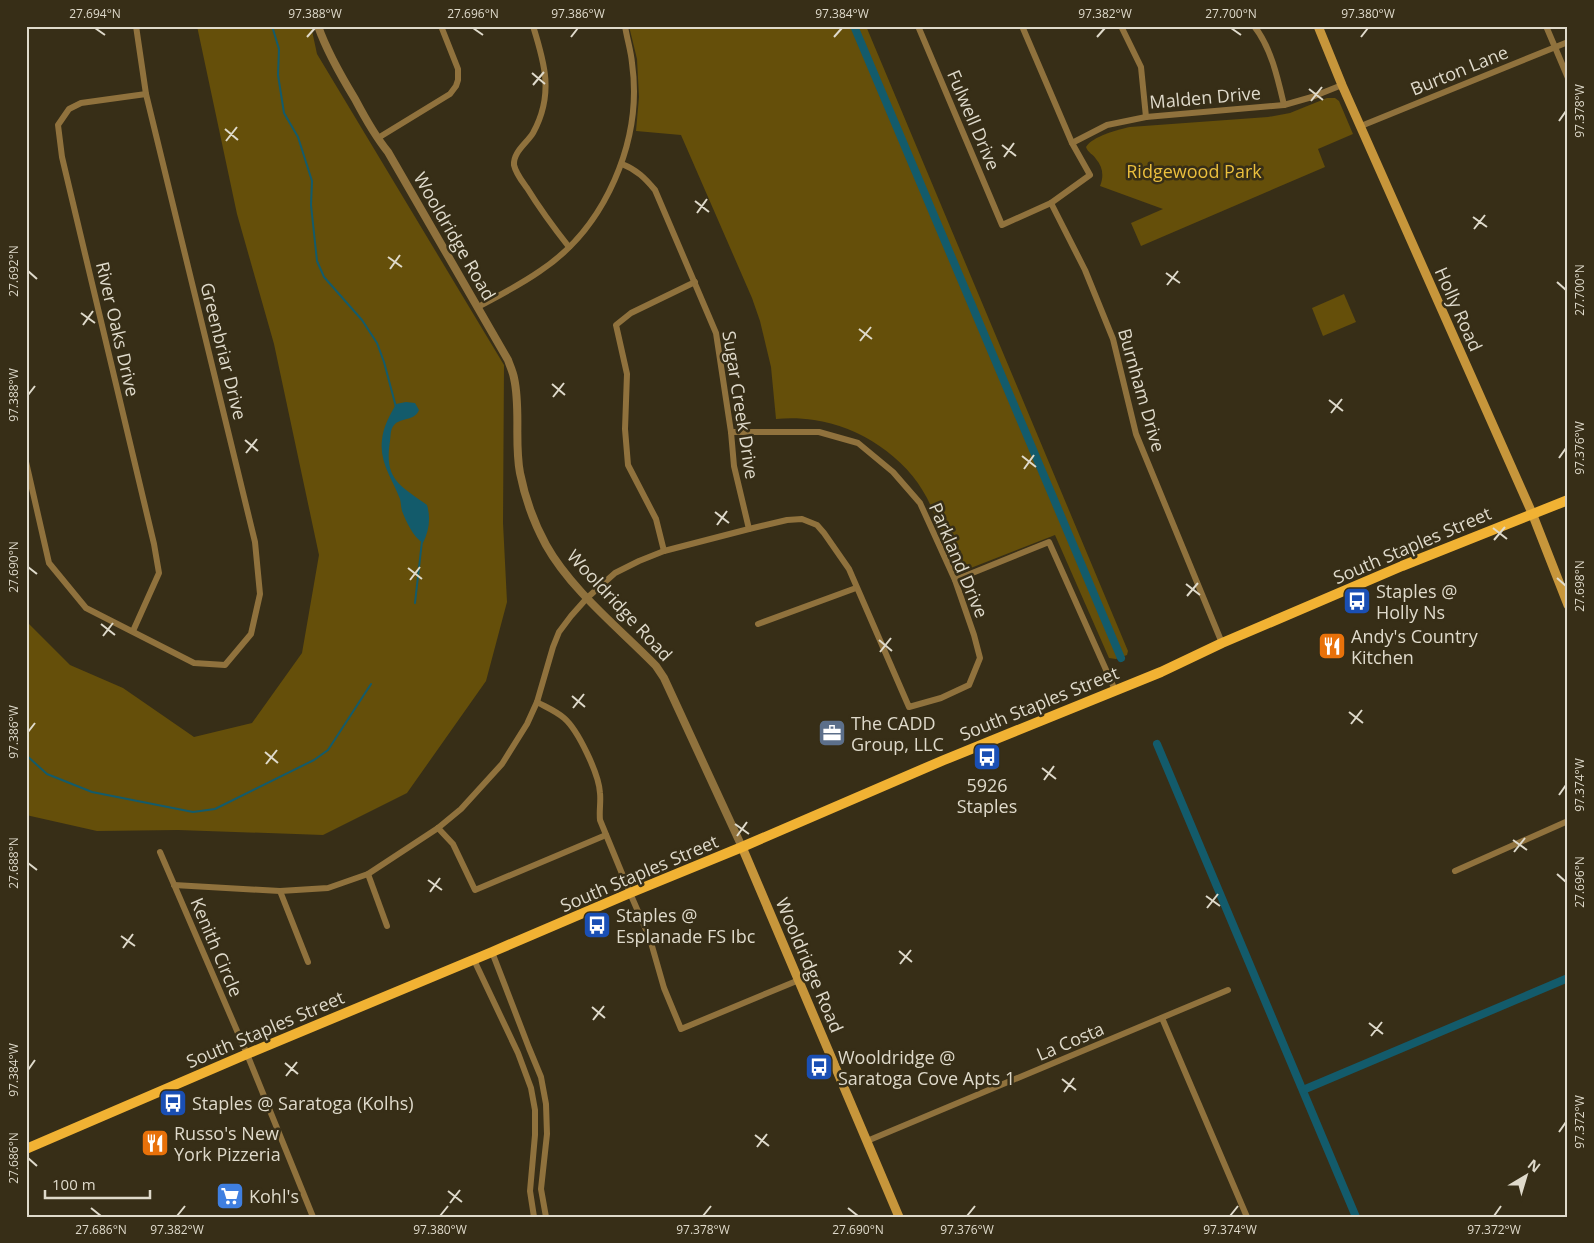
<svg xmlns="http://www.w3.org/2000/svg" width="1594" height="1243" font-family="'Open Sans',sans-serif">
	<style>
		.green { fill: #654f0a }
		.water { fill: #135b6b }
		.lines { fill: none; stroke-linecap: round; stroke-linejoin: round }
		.stream { stroke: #135b6b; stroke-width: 2 }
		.canal { stroke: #135b6b; stroke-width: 8 }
		.minor { stroke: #90723d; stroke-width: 6 }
		.tertiary { stroke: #90723d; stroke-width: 8 }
		.secondary { stroke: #c7963b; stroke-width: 9 }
		.primary { stroke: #f1b233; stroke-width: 10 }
		.ticks { fill: none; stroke: #dfdacb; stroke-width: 2 }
		.labels { text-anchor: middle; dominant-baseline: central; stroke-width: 5; stroke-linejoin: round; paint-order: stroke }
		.street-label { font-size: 18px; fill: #dfdacb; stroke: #372e17 }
		.park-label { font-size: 18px; fill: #ebbf3d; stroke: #372e17 }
		.poi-label { font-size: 18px; fill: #dfdacb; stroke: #372e17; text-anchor: start }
		.neatline { fill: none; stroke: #dfdacb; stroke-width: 2 }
		.ticks-label { font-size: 12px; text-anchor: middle; fill: #dfdacb }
	</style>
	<rect width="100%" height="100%" fill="#372e17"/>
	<g class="green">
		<polygon points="197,26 311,26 317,54 504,365 503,523 507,602 486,681 407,793 323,835 178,830 97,831 26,815 26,621 70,665 123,688 194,737 252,723 302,653 319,555 274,344 237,214"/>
		<path d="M629 26H866L1128 651 1127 655 1116 659 1109 658 1055 535 958 573C948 548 939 522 927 498 906 457 859 426 814 420 801 418 788 418 776 419L771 367 760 321 752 298 681 135 636 131 639 97 637 59Z"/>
		<path d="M1327 98H1335L1339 101 1353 134 1318 149 1325 167 1141 246 1131 223 1163 209 1100 186C1104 176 1103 167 1096 159 1093 154 1088 153 1086 147 1093 136 1117 130 1130 127L1268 117 1290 113Z"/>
		<polygon points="1344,294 1356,322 1323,336 1312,308"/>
	</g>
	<path class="water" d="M406 402 415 403 419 410C415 420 404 418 396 423 390 428 391 434 390 441 384 479 399 485 427 505 431 518 429 531 423 543 413 537 406 521 402 511 401 507 401 503 400 499 393 480 379 462 382 440 383 427 390 415 396 404Z"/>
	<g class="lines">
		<g class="stream">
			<polyline points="272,26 279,49 278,75 284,113 298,137 312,181 311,205 317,261 324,277 362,320 377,343 384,362 396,407"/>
			<polyline points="415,603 422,541"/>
			<polyline points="26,755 47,774 92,792 193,812 215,809 314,760 328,750 371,684"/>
		</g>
		<g class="canal">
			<polyline points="854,26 1121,658"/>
			<polyline points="1157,744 1356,1217"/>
			<polyline points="1303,1090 1568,978"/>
		</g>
		<g class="minor">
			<path d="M533 26C545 64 554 95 533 133 527 143 513 152 514 165 516 174 522 181 527 188 540 209 554 228 569 247"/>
			<polyline points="918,26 1002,225 1051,203 1090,175 1072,143 1022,26"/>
			<polyline points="1121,26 1141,67 1146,117"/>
			<path d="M1254 26C1271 47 1278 79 1284 105"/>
			<polyline points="1546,26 1568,78"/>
			<polyline points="1361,126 1568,42"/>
			<polyline points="378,138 450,94 456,86 458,80 458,69 441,26"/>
			<polyline points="1072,143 1107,125 1146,117 1284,105 1312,97 1342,85"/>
			<path d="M622 164C637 170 645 178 655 190L716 333 731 432 734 466 749 529"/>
			<polyline points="1051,203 1085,270 1113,339 1136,434 1222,643"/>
			<path d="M478 307C498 296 520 285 540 271 605 228 643 141 632 63 631 51 627 39 625 26"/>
			<polyline points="26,462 49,563 86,608 194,663 225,665 251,634 260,594 255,542 146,94 136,26"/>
			<polyline points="664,551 656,519 628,465 625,429 627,374 616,325 631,313 695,282"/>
			<polyline points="955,580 1049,542 1115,690"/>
			<polyline points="758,624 856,588"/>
			<polyline points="133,631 159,573 154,544 62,157 58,125 69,109 81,103 146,94"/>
			<path d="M537 702C546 707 556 711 564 718 578 730 599 774 600 793 601 802 599 811 600 820L630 893 650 939 664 988 681 1029 799 980"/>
			<polyline points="438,828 453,844 475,890 606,835"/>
			<polyline points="160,852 247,1054 313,1217"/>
			<polyline points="1455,871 1568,821"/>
			<polyline points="368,874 387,926"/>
			<polyline points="174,885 280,891 328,888 368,874 438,828 461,809 502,764 527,724 537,702 553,647 559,632 571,616 587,598 615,573 639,561 664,551 749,529 787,520 802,519 817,525 824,533 849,569 909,707 941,698 969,685 980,658 974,635 955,580 920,503 893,472 858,443 819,432 731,432"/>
			<polyline points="280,891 308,962"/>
			<polyline points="492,952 529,1048 541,1077 546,1104 547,1134 541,1189 546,1217"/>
			<polyline points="474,960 518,1053 531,1088 535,1110 535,1135 530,1191 534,1217"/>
			<polyline points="1162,1018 1247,1217"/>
			<polyline points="867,1141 1228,990"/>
		</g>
		<path class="tertiary" d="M318 26C327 52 341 76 355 99 365 118 375 136 388 152L508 360C510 366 513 372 514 378 521 409 514 442 520 473 525 498 534 523 546 545 571 590 620 629 656 666L664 678 742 847"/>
		<g class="secondary">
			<polyline points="1318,26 1342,85 1532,513 1568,605"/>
			<polyline points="742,847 899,1217"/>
		</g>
		<polyline class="primary" points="26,1149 247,1054 492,952 630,893 742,847 944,760 1161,672 1222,643 1402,566 1568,500"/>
	</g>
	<path class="ticks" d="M95 28 105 35M473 28 483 35M1231 28 1241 35M307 37 315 28M571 37 578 28M834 37 842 28M1097 37 1105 28M1361 37 1368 28M532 73 545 84M533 85 544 72M1309 89 1323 100M1311 101 1322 87M1559 121 1566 111M225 129 238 140M226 141 237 127M1002 145 1016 156M1004 157 1014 143M695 201 709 212M697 213 707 199M1473 217 1487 227M1474 229 1485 215M388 257 402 267M390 269 400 255M28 271 37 279M1166 273 1180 283M1557 282 1566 290M1167 285 1178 271M81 313 95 323M83 325 93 311M859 329 872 339M860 341 871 327M552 384 565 395M28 395 35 386M553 397 564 383M1329 400 1343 411M1331 413 1342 399M245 440 258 451M246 453 257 439M1022 456 1036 467M1559 458 1566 448M1024 469 1034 455M715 512 729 523M717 525 727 511M1493 528 1507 539M1494 540 1505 527M28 567 37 574M408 568 422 579M1557 578 1566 586M410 580 420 567M1186 584 1200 595M1187 596 1198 583M101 624 115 635M103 636 113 623M879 640 892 651M880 652 891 638M572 696 585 707M573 708 584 694M1349 712 1363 723M1351 724 1362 710M28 732 35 723M265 752 278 763M266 764 277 750M1042 768 1056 779M1044 780 1054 766M1559 795 1566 785M735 824 749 834M737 836 747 822M1513 840 1527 850M1514 852 1525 838M28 863 37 870M1557 874 1566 882M428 880 442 890M430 892 440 878M1206 896 1220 906M1207 908 1218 894M121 936 135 946M123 948 133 934M899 951 912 962M900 964 911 950M592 1007 605 1018M593 1020 604 1006M1369 1023 1383 1034M1371 1036 1382 1022M285 1063 298 1074M28 1070 35 1060M286 1076 297 1062M1062 1079 1076 1090M1064 1092 1074 1078M1559 1132 1566 1122M755 1135 769 1146M757 1147 767 1134M28 1158 37 1166M448 1191 462 1202M450 1203 460 1190M91 1208 101 1216M848 1208 858 1216M177 1216 185 1206M440 1216 448 1206M703 1216 711 1206M967 1216 975 1206M1230 1216 1238 1206M1494 1216 1501 1206"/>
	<defs>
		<g id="bus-square" transform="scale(1.4375)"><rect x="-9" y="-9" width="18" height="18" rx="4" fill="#1a4fb4" stroke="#372e17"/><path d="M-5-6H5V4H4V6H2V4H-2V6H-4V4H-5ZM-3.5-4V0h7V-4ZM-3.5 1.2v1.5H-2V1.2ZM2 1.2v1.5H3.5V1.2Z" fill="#fff"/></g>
		<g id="restaurant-square" transform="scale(1.4375)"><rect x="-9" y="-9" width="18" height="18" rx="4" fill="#e8710a" stroke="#372e17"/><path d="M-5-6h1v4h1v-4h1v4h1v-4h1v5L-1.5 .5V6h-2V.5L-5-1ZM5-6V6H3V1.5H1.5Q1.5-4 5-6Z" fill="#fff"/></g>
		<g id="office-square" transform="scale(1.4375)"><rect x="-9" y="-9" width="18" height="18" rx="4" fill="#5c6f8a" stroke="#372e17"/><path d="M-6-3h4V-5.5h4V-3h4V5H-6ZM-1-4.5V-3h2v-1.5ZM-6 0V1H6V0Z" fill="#fff"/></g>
		<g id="supermarket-square" transform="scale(1.4375)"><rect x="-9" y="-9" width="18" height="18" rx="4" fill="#3f7fe0" stroke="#372e17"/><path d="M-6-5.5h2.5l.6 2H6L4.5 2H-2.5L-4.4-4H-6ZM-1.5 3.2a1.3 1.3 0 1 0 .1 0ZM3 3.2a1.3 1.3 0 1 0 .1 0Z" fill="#fff"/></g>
	</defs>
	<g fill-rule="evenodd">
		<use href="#bus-square" x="1357" y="601"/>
		<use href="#restaurant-square" x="1332" y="646"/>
		<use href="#office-square" x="832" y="733"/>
		<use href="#bus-square" x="987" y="757"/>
		<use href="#bus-square" x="597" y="925"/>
		<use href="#bus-square" x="819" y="1067"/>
		<use href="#bus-square" x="173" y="1103"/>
		<use href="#restaurant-square" x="155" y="1143"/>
		<use href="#supermarket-square" x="230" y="1196"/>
	</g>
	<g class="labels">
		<g class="street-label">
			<text transform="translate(1459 70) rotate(-22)">Burton Lane</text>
			<text transform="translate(1205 97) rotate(-5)">Malden Drive</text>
			<text transform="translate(974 120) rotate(67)">Fulwell Drive</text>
			<text transform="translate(455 236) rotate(60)">Wooldridge Road</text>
			<text transform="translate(1459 309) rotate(66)">Holly Road</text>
			<text transform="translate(118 329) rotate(77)">River Oaks Drive</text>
			<text transform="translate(224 351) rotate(76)">Greenbriar Drive</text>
			<text transform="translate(1142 390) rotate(74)">Burnham Drive</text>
			<text transform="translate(741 405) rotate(81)">Sugar Creek Drive</text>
			<text transform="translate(1412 545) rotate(-23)">South Staples Street</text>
			<text transform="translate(959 560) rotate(67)">Parkland Drive</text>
			<text transform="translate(620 605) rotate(47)">Wooldridge Road</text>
			<text transform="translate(1039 703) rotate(-22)">South Staples Street</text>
			<text transform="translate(639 873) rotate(-23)">South Staples Street</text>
			<text transform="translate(217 947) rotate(67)">Kenith Circle</text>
			<text transform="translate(810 965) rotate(67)">Wooldridge Road</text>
			<text transform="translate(265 1029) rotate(-23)">South Staples Street</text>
			<text transform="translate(1070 1041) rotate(-23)">La Costa</text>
		</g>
		<g class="park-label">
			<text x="1194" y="171">Ridgewood Park</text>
		</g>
		<g class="poi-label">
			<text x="1376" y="591">Staples @<tspan x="1376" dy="21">Holly Ns</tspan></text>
			<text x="1351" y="636">Andy's Country<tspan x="1351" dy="21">Kitchen</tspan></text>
			<text x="851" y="723">The CADD<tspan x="851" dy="21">Group, LLC</tspan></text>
			<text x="987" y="785" text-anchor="middle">5926<tspan x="987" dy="21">Staples</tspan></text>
			<text x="616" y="915">Staples @<tspan x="616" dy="21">Esplanade FS Ibc</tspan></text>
			<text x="838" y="1057">Wooldridge @<tspan x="838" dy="21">Saratoga Cove Apts 1</tspan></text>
			<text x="192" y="1103">Staples @ Saratoga (Kolhs)</text>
			<text x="174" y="1133">Russo's New<tspan x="174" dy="21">York Pizzeria</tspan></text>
			<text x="249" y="1196">Kohl's</text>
		</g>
	</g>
	<rect width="1594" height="1243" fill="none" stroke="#372e17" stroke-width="55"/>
	<g transform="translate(1526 1176) rotate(38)" stroke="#372e17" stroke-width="4" paint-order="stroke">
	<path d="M0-4L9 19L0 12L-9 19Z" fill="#dfdacb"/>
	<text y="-8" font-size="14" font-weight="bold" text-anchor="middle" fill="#dfdacb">N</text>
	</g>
	<path d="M45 1190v8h105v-8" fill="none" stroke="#dfdacb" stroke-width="2.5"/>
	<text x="52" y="1190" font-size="15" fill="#dfdacb" stroke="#372e17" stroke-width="4" paint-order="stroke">100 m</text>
	<rect x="28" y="28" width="1538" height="1188" class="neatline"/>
	<g class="ticks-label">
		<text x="95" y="18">27.694°N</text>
		<text x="315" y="18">97.388°W</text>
		<text x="473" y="18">27.696°N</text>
		<text x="578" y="18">97.386°W</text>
		<text x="842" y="18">97.384°W</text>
		<text x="1105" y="18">97.382°W</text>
		<text x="1231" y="18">27.700°N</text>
		<text x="1368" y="18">97.380°W</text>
		<text transform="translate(1580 111) rotate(-90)" y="4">97.378°W</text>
		<text transform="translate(14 271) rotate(-90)" y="4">27.692°N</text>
		<text transform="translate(1580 290) rotate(-90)" y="4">27.700°N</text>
		<text transform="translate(14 395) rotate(-90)" y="4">97.388°W</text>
		<text transform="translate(1580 448) rotate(-90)" y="4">97.376°W</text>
		<text transform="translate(14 567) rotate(-90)" y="4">27.690°N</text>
		<text transform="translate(1580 586) rotate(-90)" y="4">27.698°N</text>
		<text transform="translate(14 732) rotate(-90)" y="4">97.386°W</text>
		<text transform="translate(1580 785) rotate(-90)" y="4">97.374°W</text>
		<text transform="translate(14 863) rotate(-90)" y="4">27.688°N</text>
		<text transform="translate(1580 882) rotate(-90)" y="4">27.696°N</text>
		<text transform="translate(14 1070) rotate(-90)" y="4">97.384°W</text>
		<text transform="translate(1580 1122) rotate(-90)" y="4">97.372°W</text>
		<text transform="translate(14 1158) rotate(-90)" y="4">27.686°N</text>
		<text x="101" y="1234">27.686°N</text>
		<text x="177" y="1234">97.382°W</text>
		<text x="440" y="1234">97.380°W</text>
		<text x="703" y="1234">97.378°W</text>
		<text x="858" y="1234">27.690°N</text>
		<text x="967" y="1234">97.376°W</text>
		<text x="1230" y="1234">97.374°W</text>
		<text x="1494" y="1234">97.372°W</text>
	</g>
</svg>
